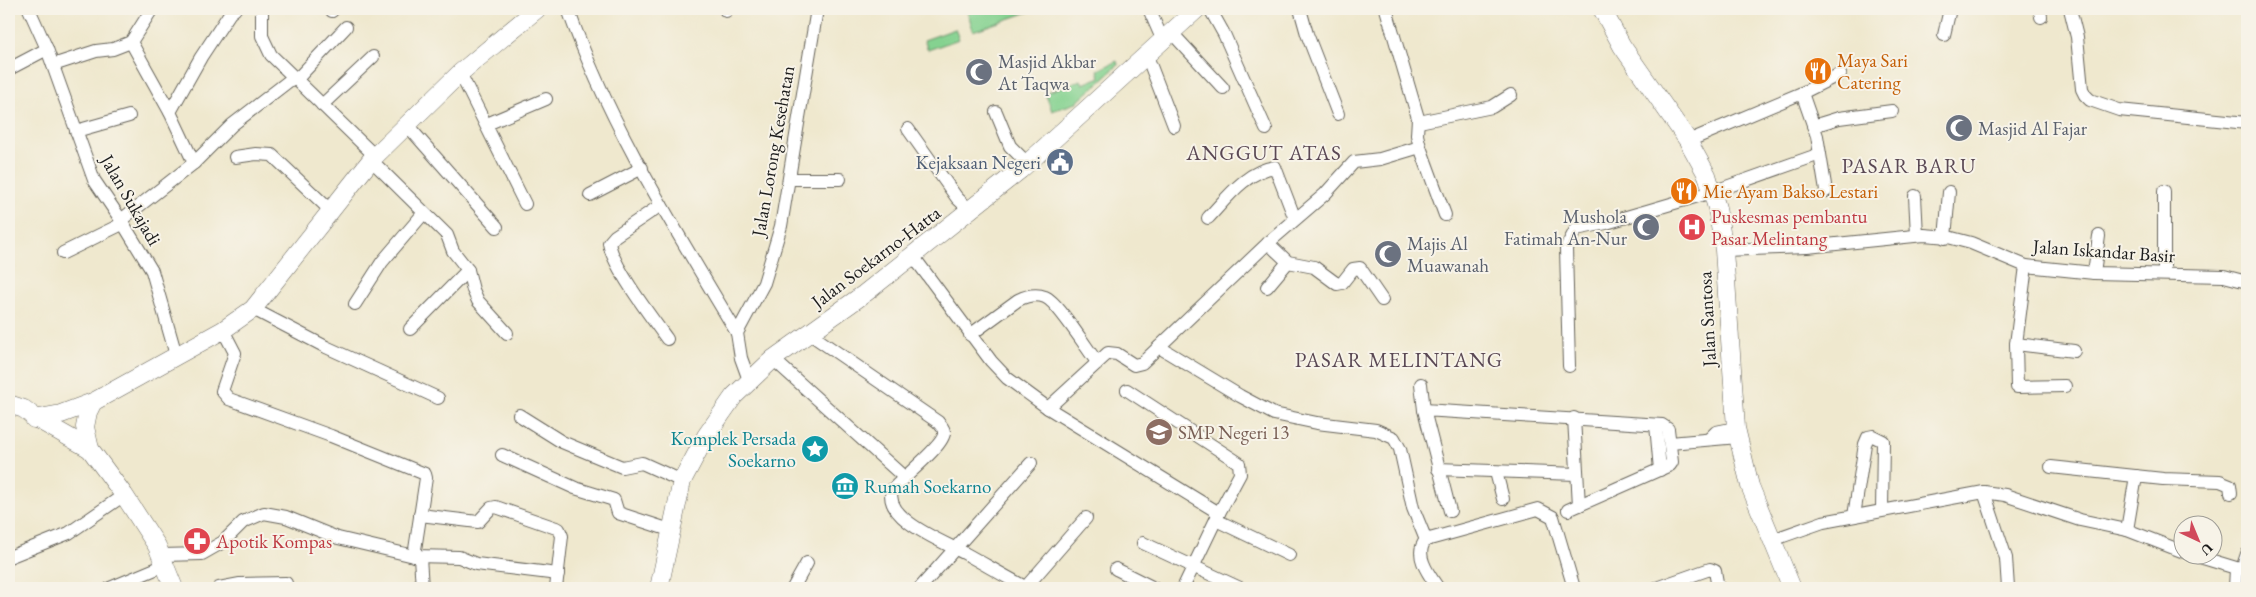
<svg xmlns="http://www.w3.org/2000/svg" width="2256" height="597" font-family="'EB Garamond',serif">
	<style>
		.green { fill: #85d290; stroke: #507756 }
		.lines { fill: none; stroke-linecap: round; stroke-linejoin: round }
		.street-casing { stroke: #66635a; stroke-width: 14 }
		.secondary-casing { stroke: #66635a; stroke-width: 19 }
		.street { stroke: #fff; stroke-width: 12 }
		.secondary { stroke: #fff; stroke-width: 18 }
		.labels { text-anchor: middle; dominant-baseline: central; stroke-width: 4; stroke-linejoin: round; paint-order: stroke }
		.food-label { font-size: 19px; fill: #c56008; stroke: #f7f3e8; text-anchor: start }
		.worship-label { font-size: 19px; fill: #5b616d; stroke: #f7f3e8; text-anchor: start }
		.street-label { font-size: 19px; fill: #1c1c1c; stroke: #f7f3e8 }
		.service-label { font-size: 19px; fill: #4e5e75; stroke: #f7f3e8; text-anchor: end }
		.health-label { font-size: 19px; fill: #be3a42; stroke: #f7f3e8; text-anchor: start }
		.education-label { font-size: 19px; fill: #785e54; stroke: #f7f3e8; text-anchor: start }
		.culture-label { font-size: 19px; fill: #0d838f; stroke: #f7f3e8; text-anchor: end }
		.quarter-label { font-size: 21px; letter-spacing: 1px; fill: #5a4854; stroke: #f7f3e8 }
	</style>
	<rect width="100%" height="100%" fill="#f7f3e8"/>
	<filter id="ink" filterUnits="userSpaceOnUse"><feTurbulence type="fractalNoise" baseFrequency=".02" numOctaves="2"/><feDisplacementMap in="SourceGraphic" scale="10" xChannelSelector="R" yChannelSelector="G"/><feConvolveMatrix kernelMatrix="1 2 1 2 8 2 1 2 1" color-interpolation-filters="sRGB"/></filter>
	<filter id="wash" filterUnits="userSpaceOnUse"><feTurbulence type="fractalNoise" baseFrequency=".0096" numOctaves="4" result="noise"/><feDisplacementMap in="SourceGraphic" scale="20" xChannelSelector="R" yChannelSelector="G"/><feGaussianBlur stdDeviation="1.12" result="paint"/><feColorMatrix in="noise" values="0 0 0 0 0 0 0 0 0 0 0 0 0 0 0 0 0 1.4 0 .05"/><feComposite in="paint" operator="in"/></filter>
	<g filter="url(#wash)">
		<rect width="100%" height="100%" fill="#efe8ce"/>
		<g class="green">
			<polygon points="967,9 1037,9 973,31"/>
			<polygon points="955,29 959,39 928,50 924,40"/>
			<polygon points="1117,61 1118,65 1076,103 1052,111 1045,93 1081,80 1083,84 1100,77 1098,70"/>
		</g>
	</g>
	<g filter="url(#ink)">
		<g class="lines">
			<g class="street-casing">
				<g id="street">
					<polyline points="29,9 47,49 94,180 121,220 152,271 176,355"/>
					<polyline points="152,9 131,42 170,112 194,163"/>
					<polyline points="262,9 262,36 271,55 375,156"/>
					<path d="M568 9C608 123 675 229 737 333"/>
					<polyline points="1149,9 1163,41"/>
					<polyline points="1210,9 1224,34 1266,129"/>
					<polyline points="1300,9 1307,34 1338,114"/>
					<polyline points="2040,9 2041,17"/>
					<polyline points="2070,9 2077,37 2082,89 2085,95 2090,100 2119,110 2247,123"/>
					<polyline points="332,11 333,9"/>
					<polyline points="726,11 726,9"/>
					<polyline points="1172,33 1223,88"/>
					<polyline points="1944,35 1950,9"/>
					<polyline points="1147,56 1174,126"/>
					<polyline points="53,65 96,51 113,49 131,42"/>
					<polyline points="9,69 47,49"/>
					<polyline points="460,73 525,204"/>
					<polyline points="297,79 346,27"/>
					<polyline points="1802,93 1840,74"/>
					<polyline points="322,105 373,57"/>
					<polyline points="170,112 201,57 230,13 235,9"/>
					<polyline points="996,112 1010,146 1027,163"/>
					<polyline points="1419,122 1492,107 1511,95"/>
					<polyline points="487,124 546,99"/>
					<polyline points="407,125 497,227"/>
					<polyline points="1813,126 1839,118 1892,111"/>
					<polyline points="908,129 957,198 971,211"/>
					<polyline points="76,131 129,116"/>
					<polyline points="1688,141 1802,93 1817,136 1826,191"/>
					<polyline points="1420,147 1445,215"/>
					<polyline points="235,157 256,154 272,155 331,211"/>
					<polyline points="371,160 447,235 453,251 468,270 473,290 478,301 507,333"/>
					<polyline points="790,179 840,179"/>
					<polyline points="590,195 642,168"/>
					<polyline points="1915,196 1917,235"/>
					<path d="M661 205 615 236 609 243C613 267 651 317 667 339"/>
					<path d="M1208 218C1226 199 1246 171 1275 167L1295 219"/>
					<polyline points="121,220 194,163 232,125 294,77"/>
					<polyline points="1945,238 1949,192"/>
					<polyline points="1268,243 1288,262 1314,267 1337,284 1342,283 1353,269 1360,268 1382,300"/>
					<polyline points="1724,250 1807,247 1924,235 1948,237 1971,243 2026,266 2094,273 2224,276 2247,282"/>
					<polyline points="63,253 122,224"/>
					<polyline points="913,256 991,361 1007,378 1048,408 1219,513 1183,588"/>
					<polyline points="2026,266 2016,344 2074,351"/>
					<polyline points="2094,273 2099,236"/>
					<polyline points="2164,274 2164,191"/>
					<polyline points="1267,287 1288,262"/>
					<polyline points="355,304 382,262 423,214"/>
					<polyline points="253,309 326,347 438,398"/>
					<polyline points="410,329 468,270"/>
					<polyline points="223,330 235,353 222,391 229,399 331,436 425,474 426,478 414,556 459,557 476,564 558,574"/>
					<path d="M810 334 938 422C940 425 944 428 944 432 946 444 901 479 892 490 883 520 947 543 966 554 986 565 1006 577 1027 588"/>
					<path d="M970 335 1018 300C1026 296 1035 293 1045 297 1057 301 1087 349 1097 362"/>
					<polyline points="2016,344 2017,387 2065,386"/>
					<polyline points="1159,347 1240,396 1274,414 1317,423 1376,430 1394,438 1400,449 1413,508 1426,540"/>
					<polyline points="773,359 905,478"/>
					<polyline points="1569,366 1566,248 1576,229 1606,223 1712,192 1820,154"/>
					<polyline points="749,380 741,358 737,333 764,283 781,226 817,9"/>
					<polyline points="1421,384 1424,410"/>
					<polyline points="1127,390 1239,463 1240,474 1219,513"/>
					<polyline points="1048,408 1108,353 1117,354 1134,365 1142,363 1268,243 1325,194 1354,162 1380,159 1420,147 1417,135 1418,118 1386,9"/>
					<polyline points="519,415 562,442 622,467 642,463 682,481"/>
					<polyline points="1574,418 1579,505"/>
					<polyline points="1656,425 1660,470"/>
					<polyline points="1709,439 1716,432 1736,428"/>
					<polyline points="1670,443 1738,437"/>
					<polyline points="502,455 575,488 614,500 618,513 670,530"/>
					<polyline points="2051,467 2163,479 2220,481 2230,485 2231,493"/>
					<polyline points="1438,469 1577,474"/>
					<polyline points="1496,472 1503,499"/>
					<polyline points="1984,492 2006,558 2008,588"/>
					<polyline points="1450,511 1424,410 1662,425 1668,429 1672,462 1670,465 1568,510"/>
					<polyline points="420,515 478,522 491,508 496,507 559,529 562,536 556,588"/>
					<polyline points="1854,516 1865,444 1868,437 1873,436 1883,441 1882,510"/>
					<polyline points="1216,520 1289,555"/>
					<polyline points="2127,530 2136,476"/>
					<polyline points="1772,540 1823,522 1984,492 2005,495 2080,520 2127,530 2184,552"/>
					<polyline points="1143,543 1240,588"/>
					<polyline points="2190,554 2236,568 2235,588"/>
					<polyline points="162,555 202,554 223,542 243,522 264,513 286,517 338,538 414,556"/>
					<polyline points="9,557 69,533 124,495"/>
					<polyline points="420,557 422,588"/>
					<polyline points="1116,569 1154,588"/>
					<polyline points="2242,569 2247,554"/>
					<polyline points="110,588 165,565"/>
					<polyline points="219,588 240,584 286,583"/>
					<polyline points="793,588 807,563"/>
					<polyline points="920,588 1031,463"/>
					<polyline points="1025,588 1086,518"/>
					<path d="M1438 588C1429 575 1413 554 1426 540L1538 509 1553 517 1574 588"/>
					<polyline points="1656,588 1710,569 1715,571 1718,588"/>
				</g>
			</g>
			<g class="secondary-casing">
				<g id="secondary">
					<polyline points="1602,9 1622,46 1687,139 1707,175 1717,208 1724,250 1736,428 1750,486 1792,588"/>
					<polyline points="9,404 24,409 37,419 90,449"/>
					<polyline points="34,419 61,414 93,402"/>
					<polyline points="174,588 157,546 124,495 90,449 85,427 88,412 93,402 223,330 253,309 371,160 460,73 537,9"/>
					<polyline points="659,588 682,481 706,436 734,396 773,359 864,294 1020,170 1197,9"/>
				</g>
			</g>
			<use href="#street" class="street"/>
			<use href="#secondary" class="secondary"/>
		</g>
	</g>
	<defs>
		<g id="restaurant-disc" transform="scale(1.4375)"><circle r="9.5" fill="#e8710a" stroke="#f7f3e8"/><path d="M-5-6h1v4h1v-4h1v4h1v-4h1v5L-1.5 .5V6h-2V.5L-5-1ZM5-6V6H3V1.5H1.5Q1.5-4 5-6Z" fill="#fff"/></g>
		<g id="mosque-disc" transform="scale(1.4375)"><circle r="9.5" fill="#6b7280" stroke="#f7f3e8"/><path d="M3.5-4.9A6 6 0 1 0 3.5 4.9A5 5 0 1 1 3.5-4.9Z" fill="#fff"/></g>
		<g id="civic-disc" transform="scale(1.4375)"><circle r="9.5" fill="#5c6f8a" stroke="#f7f3e8"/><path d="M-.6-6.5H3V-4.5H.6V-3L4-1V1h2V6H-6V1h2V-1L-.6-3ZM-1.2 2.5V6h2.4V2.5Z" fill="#fff"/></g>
		<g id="hospital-disc" transform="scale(1.4375)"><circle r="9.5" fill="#e0444e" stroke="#f7f3e8"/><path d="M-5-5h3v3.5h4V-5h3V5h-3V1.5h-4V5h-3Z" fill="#fff"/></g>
		<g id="school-disc" transform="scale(1.4375)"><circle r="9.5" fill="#8d6e63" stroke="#f7f3e8"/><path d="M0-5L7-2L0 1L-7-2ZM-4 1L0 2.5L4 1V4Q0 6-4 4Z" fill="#fff"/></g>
		<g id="sight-disc" transform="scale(1.4375)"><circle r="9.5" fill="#0f9aa8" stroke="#f7f3e8"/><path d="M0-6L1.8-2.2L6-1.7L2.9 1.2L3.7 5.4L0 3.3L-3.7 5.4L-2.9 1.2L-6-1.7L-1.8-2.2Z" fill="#fff"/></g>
		<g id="museum-disc" transform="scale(1.4375)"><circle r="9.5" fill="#0f9aa8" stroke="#f7f3e8"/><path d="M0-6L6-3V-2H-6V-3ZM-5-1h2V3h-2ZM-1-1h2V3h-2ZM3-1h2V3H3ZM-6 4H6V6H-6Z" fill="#fff"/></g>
		<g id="pharmacy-disc" transform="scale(1.4375)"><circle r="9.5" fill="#e0444e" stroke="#f7f3e8"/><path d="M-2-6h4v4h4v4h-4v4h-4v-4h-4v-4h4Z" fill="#fff"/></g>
	</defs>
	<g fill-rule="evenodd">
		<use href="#restaurant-disc" x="1818" y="71"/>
		<use href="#mosque-disc" x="979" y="72"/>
		<use href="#mosque-disc" x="1959" y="128"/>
		<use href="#civic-disc" x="1060" y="162"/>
		<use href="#restaurant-disc" x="1684" y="191"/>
		<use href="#mosque-disc" x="1646" y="227"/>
		<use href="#hospital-disc" x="1692" y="227"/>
		<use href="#mosque-disc" x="1388" y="254"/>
		<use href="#school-disc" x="1159" y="432"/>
		<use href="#sight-disc" x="815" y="449"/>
		<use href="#museum-disc" x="845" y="486"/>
		<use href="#pharmacy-disc" x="197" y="541"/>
	</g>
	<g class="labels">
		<g class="food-label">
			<text x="1837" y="60">Maya Sari<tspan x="1837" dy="22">Catering</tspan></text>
			<text x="1703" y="191">Mie Ayam Bakso Lestari</text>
		</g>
		<g class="worship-label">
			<text x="998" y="61">Masjid Akbar<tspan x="998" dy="22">At Taqwa</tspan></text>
			<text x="1978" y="128">Masjid Al Fajar</text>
			<text x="1627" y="216" text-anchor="end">Mushola<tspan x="1627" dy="22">Fatimah An-Nur</tspan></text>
			<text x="1407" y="243">Majis Al<tspan x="1407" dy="22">Muawanah</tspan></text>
		</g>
		<g class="street-label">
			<text transform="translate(773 151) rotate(-80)">Jalan Lorong Kesehatan</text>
			<text transform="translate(131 200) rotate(60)">Jalan Sukajadi</text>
			<text transform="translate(2104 251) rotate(4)">Jalan Iskandar Basir</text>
			<text transform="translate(876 257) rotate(-37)">Jalan Soekarno-Hatta</text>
			<text transform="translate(1707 319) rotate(-93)">Jalan Santosa</text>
		</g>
		<g class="service-label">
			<text x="1041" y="162">Kejaksaan Negeri</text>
		</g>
		<g class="health-label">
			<text x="1711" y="216">Puskesmas pembantu<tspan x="1711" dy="22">Pasar Melintang</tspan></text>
			<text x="216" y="541">Apotik Kompas</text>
		</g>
		<g class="education-label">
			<text x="1178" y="432">SMP Negeri 13</text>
		</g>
		<g class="culture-label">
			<text x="796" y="438">Komplek Persada<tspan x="796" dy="22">Soekarno</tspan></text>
			<text x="864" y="486" text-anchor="start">Rumah Soekarno</text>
		</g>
		<g class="quarter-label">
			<text x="1264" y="152">ANGGUT ATAS</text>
			<text x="1909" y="165">PASAR BARU</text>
			<text x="1399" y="359">PASAR MELINTANG</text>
		</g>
	</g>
	<rect width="2256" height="597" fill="none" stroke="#f7f3e8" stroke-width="30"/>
	<g transform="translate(2198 540) rotate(136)"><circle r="24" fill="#f7f3e8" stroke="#9f9d96"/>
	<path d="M0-4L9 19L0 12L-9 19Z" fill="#d1495b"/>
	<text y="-8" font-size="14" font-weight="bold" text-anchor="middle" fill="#1c1c1c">U</text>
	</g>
</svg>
